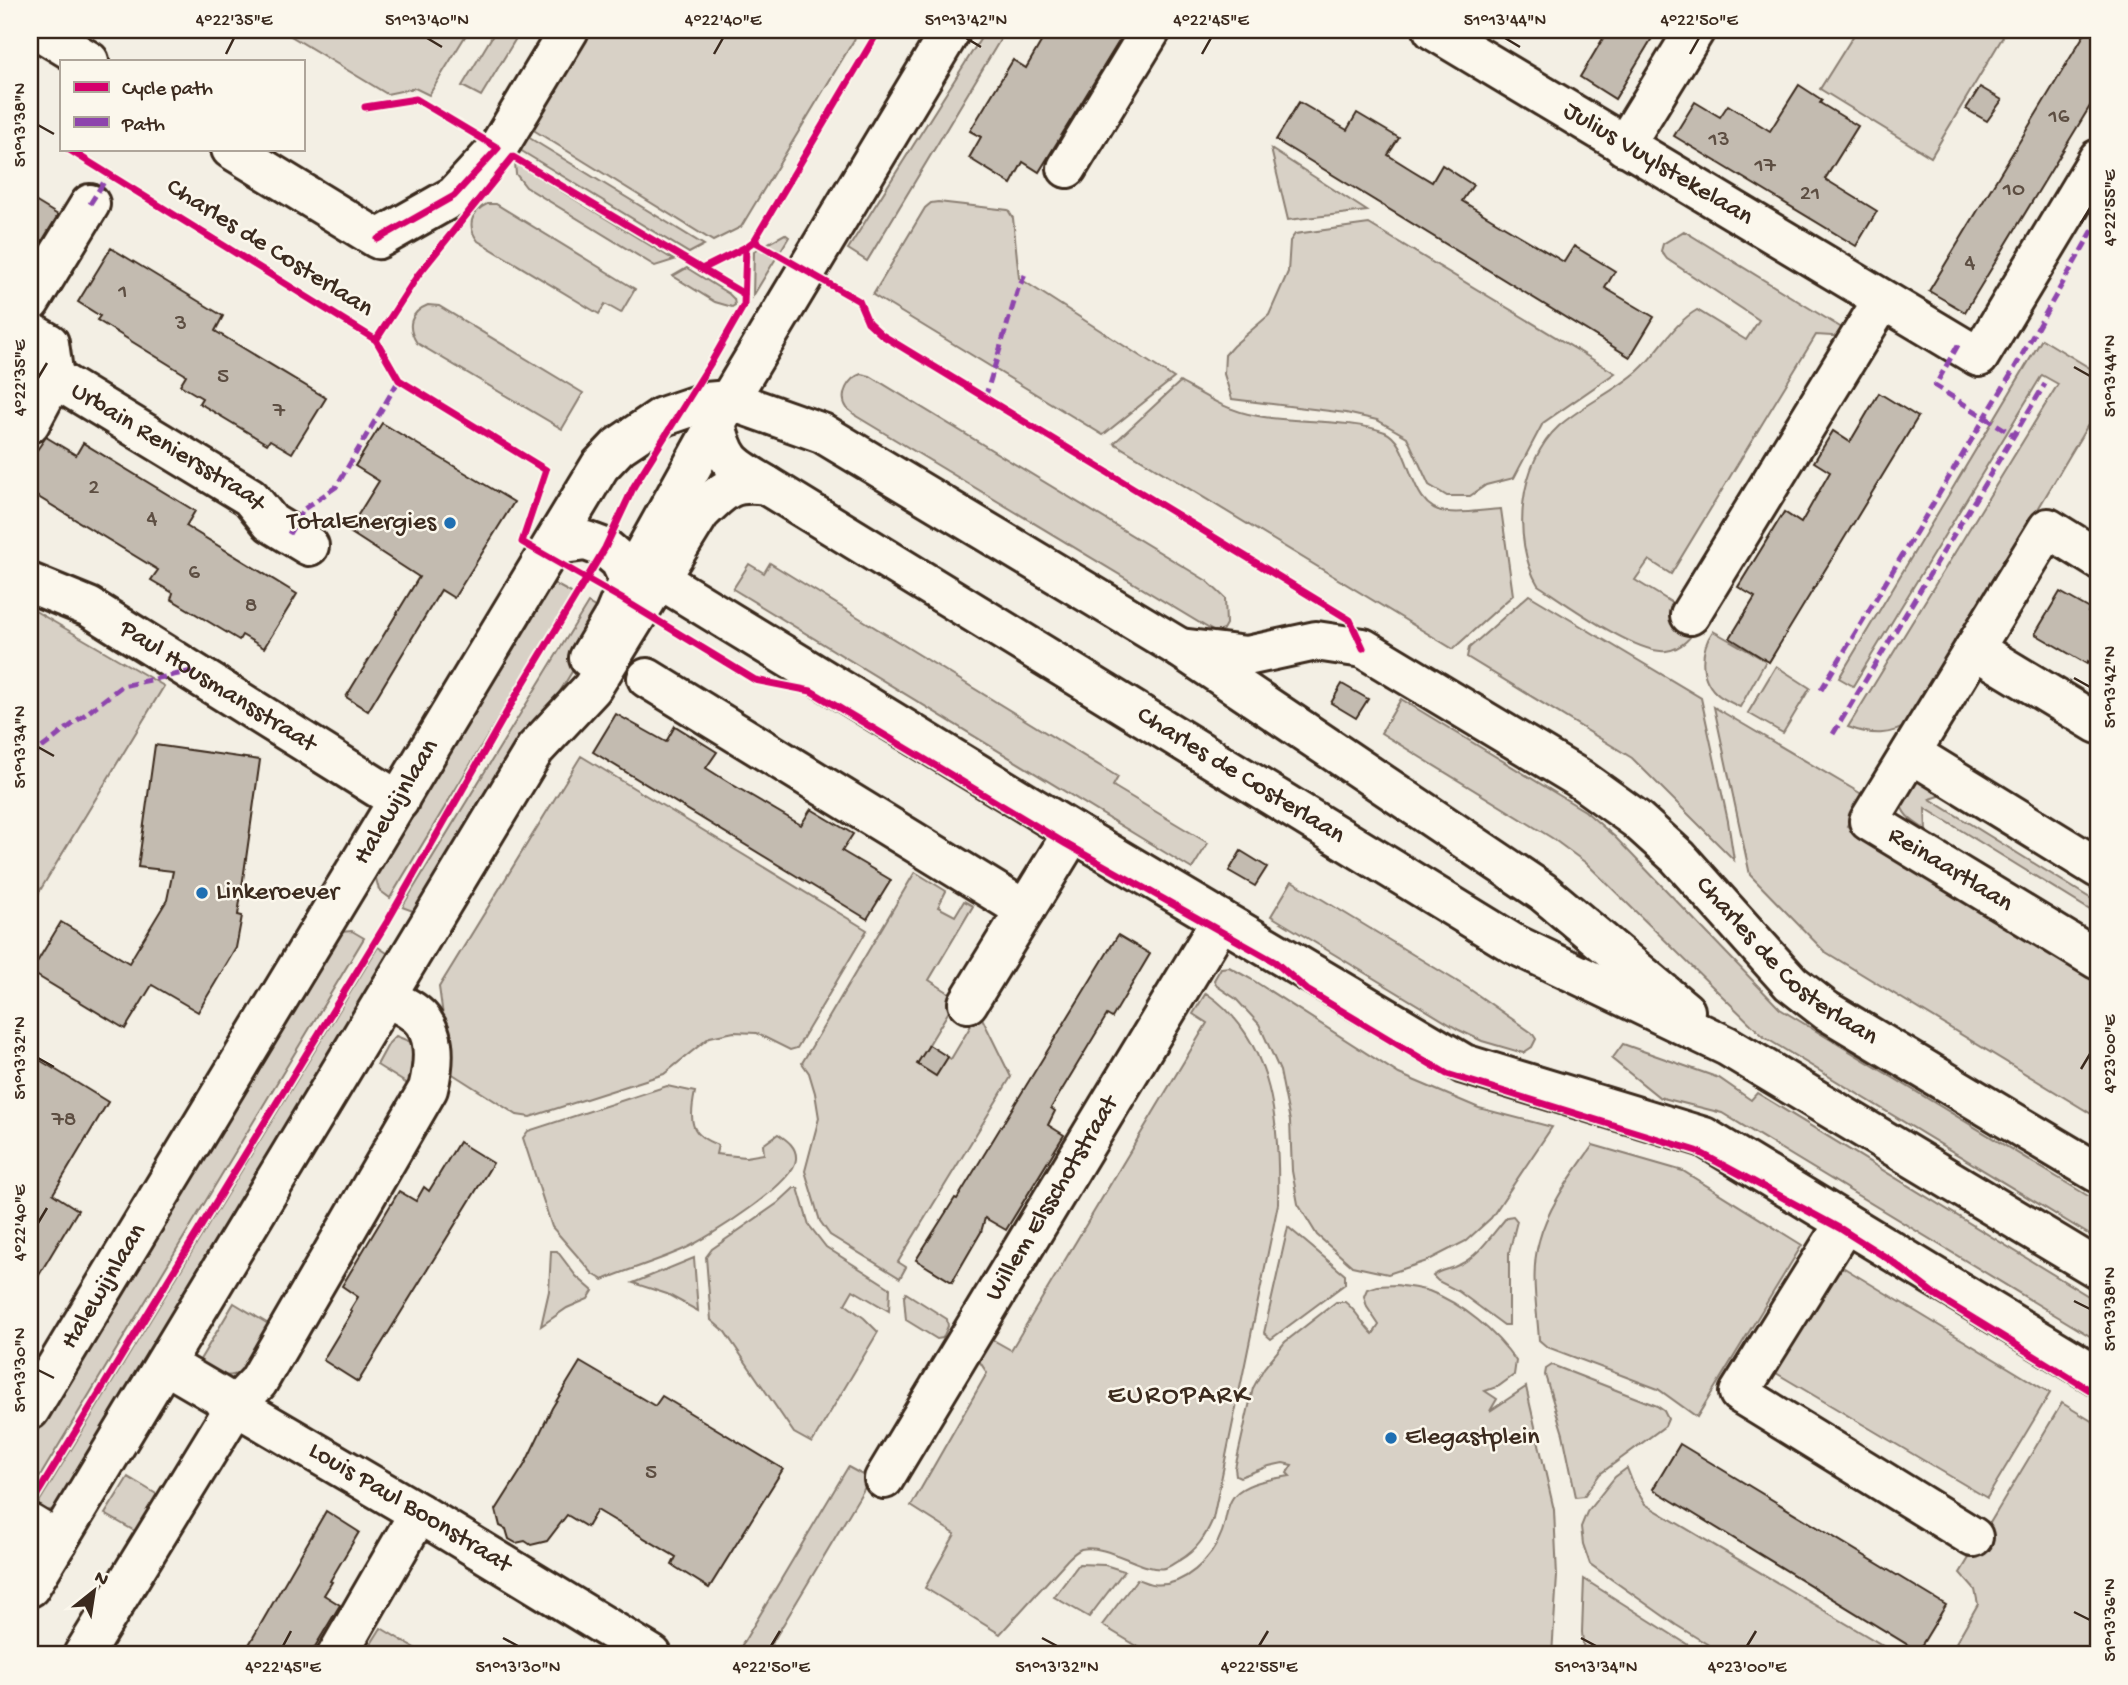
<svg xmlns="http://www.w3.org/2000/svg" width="2128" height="1685" font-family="'Gochi Hand',sans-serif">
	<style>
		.green { fill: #d8d1c6; stroke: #8a7e72; stroke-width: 2 }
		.building { fill: #c3bbb0; stroke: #3b2a1e; stroke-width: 2 }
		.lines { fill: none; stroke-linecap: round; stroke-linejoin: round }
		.minor-casing { stroke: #3b2a1e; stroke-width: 44 }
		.major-casing { stroke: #3b2a1e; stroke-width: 44 }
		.minor { stroke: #fbf7ec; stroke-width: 38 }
		.major { stroke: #fbf7ec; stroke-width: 38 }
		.quiet { stroke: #8e44ad; stroke-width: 5; stroke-dasharray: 10 5; stroke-linecap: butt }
		.cycleway-casing { stroke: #fbf7ec; stroke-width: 11 }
		.cycleway { stroke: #d6006c; stroke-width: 7 }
		.ticks { fill: none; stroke: #3b2a1e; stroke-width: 2.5 }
		.poi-dot { fill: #1f6fb2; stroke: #fbf7ec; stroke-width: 2.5 }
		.labels { text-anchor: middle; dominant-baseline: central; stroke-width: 5; stroke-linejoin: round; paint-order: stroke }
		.number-label { font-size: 23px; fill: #5d4e42 }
		.street-label { font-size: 26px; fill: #3b2a1e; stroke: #fbf7ec }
		.poi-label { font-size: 26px; fill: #3b2a1e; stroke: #fbf7ec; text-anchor: start }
		.neighbourhood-label { font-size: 28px; letter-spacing: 2px; fill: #3b2a1e; stroke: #fbf7ec }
		.neatline { fill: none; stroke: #3b2a1e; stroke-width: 2.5 }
		.ticks-label { font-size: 18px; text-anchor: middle; fill: #3b2a1e }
	</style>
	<rect width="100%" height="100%" fill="#f3efe4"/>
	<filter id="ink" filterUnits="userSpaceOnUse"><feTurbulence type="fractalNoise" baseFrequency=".0143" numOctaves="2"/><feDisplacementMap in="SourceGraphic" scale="14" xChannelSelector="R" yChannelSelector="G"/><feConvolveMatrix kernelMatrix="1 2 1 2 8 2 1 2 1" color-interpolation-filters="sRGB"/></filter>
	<g filter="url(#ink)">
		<g class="green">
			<polygon points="281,30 469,30 429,95 415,88 387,94"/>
			<polygon points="496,30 521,30 481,96 462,86"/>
			<polygon points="585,30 860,30 741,227 713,241 527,126"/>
			<polygon points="986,30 1006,30 867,261 848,249"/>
			<polygon points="1857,30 2007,30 1931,157 1820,89"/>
			<polygon points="523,134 704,245 689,253 515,147"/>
			<polygon points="1271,149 1367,211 1288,220"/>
			<polygon points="515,163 674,260 655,266 526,187 516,174"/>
			<polygon points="938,202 1008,210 1013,218 1019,278 1174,378 1103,435 873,295 925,208 931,203"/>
			<path d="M487 204H496L635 289 621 313 605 304 599 314 478 241C467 227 470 212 487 204Z"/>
			<polygon points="1369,224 1615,373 1543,423 1514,478 1486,485 1470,496 1447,496 1429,485 1407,437 1377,420 1346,413 1232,399 1224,374 1225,355 1233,346 1269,315 1288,272 1290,241 1295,234"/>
			<path d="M1684 231 1850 333 1848 337 1816 335 1671 574 1649 560 1635 580 1702 621C1693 634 1684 649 1666 651 1637 655 1564 602 1538 585 1511 540 1519 462 1559 426 1583 405 1614 392 1638 371 1659 353 1672 324 1697 310L1746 340 1759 320 1667 259 1661 251 1663 244Z"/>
			<polygon points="785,234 789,237 753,296 754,251"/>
			<polygon points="687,268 729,294 734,299 735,305 732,307 715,302 673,276"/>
			<path d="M428 305 439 306 583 393 562 429 417 343C406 327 410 312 428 305Z"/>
			<path d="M2042 339 2098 373V408L1911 723C1890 736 1872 736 1848 727L2058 384 2042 375 1853 686 1839 678Z"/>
			<path d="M861 374 870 376 1207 581 1225 598 1226 624 1222 631H1213L856 416C856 415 847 409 847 408 838 395 849 378 861 374Z"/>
			<path d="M1180 382C1206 397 1228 411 1258 416 1295 423 1351 419 1385 432 1413 444 1407 509 1447 512 1464 514 1484 510 1501 509L1513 595 1453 649 1114 443Z"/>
			<polygon points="770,563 1118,777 1113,786 1208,843 1192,869 733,589 749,564 764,573"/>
			<polygon points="553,583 573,594 390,898 379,890 375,875"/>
			<polygon points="1529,595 1701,698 1728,821 1734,860 1632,758 1467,657 1469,648"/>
			<polygon points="588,603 607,614 431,904 418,913 402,907"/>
			<polygon points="30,608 164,686 30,907"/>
			<path d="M1713 631 1766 661 1740 707C1732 703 1722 699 1716 693 1698 676 1701 648 1713 631Z"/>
			<polygon points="1776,666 1810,688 1783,733 1748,713"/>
			<polygon points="1401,699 1585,811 1615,837 1780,1009 2098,1202 2098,1240 1764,1037 1586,863 1552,838 1381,733"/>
			<polygon points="1714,707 1865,796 1847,826 2098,981 2098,1118 1824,951 1750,875"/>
			<polygon points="581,756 867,930 797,1048 790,1050 756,1033 734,1032 710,1037 664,1074 530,1117 517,1115 451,1073 439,987"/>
			<path d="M1918 778 1949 793 1930 799 2098 903V915L1925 808 1926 830C1912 821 1902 816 1899 798Z"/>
			<polygon points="915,872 946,891 938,907 955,916 964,901 973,906 929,980 957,998 928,1046 951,1059 979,1012 1011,1077 898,1262 906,1267 900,1278 830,1235 820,1221 805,1171 819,1118 815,1093 809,1073 802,1063"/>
			<polygon points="1292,881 1468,988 1532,1033 1536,1039 1532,1047 1523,1053 1482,1041 1459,1030 1271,916"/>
			<polygon points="352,931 364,938 30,1493 30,1442 331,939 340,932"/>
			<path d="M378 947 390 955 61 1505C52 1511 46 1512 36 1507Z"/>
			<polygon points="1229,967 1251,979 1399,1074 1479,1108 1552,1127 1491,1218 1466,1241 1427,1261 1388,1274 1352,1266 1317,1235 1298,1204 1292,1171 1290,1121 1280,1071 1259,1024 1236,999 1217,986 1214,980 1221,968"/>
			<path d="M1206 993C1275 1039 1280 1129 1278 1204L1213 1519C1205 1537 1197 1550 1180 1560 1175 1562 1170 1567 1165 1568 1143 1573 1108 1543 1081 1549 1077 1551 1072 1555 1068 1559L1000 1634 925 1588 955 1534 911 1506 987 1373 978 1359 986 1336 1011 1350 1207 1023 1193 1014Z"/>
			<polygon points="396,1036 411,1042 417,1090 377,1065 389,1043"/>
			<polygon points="1623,1044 1719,1078 1751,1100 1757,1093 2098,1302 2098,1341 1722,1113 1659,1097 1612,1059"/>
			<path d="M667 1086 695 1092C689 1120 689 1135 718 1145L716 1154 746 1157 764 1154 763 1145 778 1134C787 1140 797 1147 796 1159 795 1183 707 1239 684 1249 658 1261 629 1269 603 1280L593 1274 552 1227 523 1138 528 1131Z"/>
			<path d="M1593 1145 1683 1171 1802 1245 1697 1417 1658 1389 1547 1347 1539 1340C1537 1308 1530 1272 1539 1241 1548 1206 1573 1174 1593 1145Z"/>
			<polygon points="794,1188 798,1188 809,1225 826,1247 890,1288 889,1311 853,1290 845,1304 864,1318 878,1332 812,1443 794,1433 725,1332 711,1320 706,1257 712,1249 778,1203"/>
			<path d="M1513 1216 1517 1221 1509 1253V1325H1504L1458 1291 1438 1281 1433 1276C1440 1269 1450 1270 1459 1265 1480 1255 1492 1234 1507 1217Z"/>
			<polygon points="1288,1227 1345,1275 1345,1284 1271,1339 1264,1333"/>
			<polygon points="551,1251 557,1251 576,1276 593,1291 588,1299 567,1308 541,1326 549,1291"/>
			<polygon points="694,1258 698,1311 667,1294 633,1283"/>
			<polygon points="1836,1263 2050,1393 1987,1498 1771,1370"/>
			<path d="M1396 1285C1407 1287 1419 1288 1429 1291 1463 1304 1496 1332 1516 1361L1514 1375 1499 1386 1485 1391 1497 1399 1490 1411 1526 1387 1554 1510 1557 1576 1552 1655H1152L1102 1625 1137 1579C1142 1580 1147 1583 1152 1584 1183 1589 1213 1558 1222 1532 1227 1518 1226 1502 1238 1492 1252 1481 1273 1479 1290 1476L1287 1473 1292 1465 1283 1463 1269 1466 1240 1477 1236 1475 1235 1468 1253 1388 1264 1368 1285 1342 1336 1302H1345C1357 1311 1362 1324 1373 1334L1379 1325 1367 1307 1364 1296 1367 1289 1377 1286Z"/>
			<polygon points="906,1293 947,1319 948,1326 943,1338 937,1339 906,1320 904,1297"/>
			<path d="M234 1303 275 1328 251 1370C226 1379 220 1377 195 1368Z"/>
			<polygon points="1552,1365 1657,1406 1664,1411 1668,1419 1665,1426 1600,1474 1584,1496 1576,1497 1563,1434 1545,1375 1546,1369"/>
			<polygon points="2062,1403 2098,1425 2098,1655 1949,1655 1978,1604 1975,1590 1960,1573"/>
			<polygon points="848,1467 870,1479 768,1650 764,1655 736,1655"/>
			<polygon points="1627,1468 1634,1486 1645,1504 1899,1655 1725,1655 1676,1625 1590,1564 1583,1544 1581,1527 1587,1512 1615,1477"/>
			<polygon points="128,1477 168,1501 145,1537 105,1514"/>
			<polygon points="1079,1564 1105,1565 1124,1571 1089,1617 1054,1597"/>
			<polygon points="1584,1579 1704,1655 1584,1655 1582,1632"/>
			<polygon points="381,1628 426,1655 364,1655"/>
		</g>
		<g class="building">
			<polygon points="1048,30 1126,30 1039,172 1023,162 1011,184 969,158 981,137 970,131 1013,60 1026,68"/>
			<polygon points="1608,30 1657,30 1615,99 1580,77"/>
			<polygon points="2087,30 2098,30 2098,93 1965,312 1929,291"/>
			<polygon points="1799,85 1822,100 1820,103 1858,126 1825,179 1877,211 1856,246 1674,136 1695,102 1720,117 1728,105 1770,131"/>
			<polygon points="1980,87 2002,100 1987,121 1966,109"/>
			<polygon points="1299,102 1347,130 1357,113 1399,138 1388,155 1412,170 1432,182 1442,165 1473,185 1462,201 1500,224 1564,262 1574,246 1615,271 1605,288 1654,317 1630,357 1276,140"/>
			<polygon points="30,198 58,215 30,261"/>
			<polygon points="111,248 223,316 215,331 326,398 292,453 270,440 267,444 199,403 202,398 180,385 186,375 97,320 100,316 78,302"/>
			<polygon points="1879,393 1918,417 1769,662 1730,638 1755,597 1738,587 1784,512 1801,523 1830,472 1814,462 1833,431 1850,442"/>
			<polygon points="382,423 514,502 454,598 441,590 368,711 346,697 419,577 348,531 379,481 355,466"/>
			<polygon points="46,437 76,455 83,443 195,511 186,526 297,594 264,648 242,635 239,640 171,599 173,593 151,580 158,570 30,492 30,460"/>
			<polygon points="2060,592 2090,609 2088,612 2098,619 2098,667 2088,661 2087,664 2035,634"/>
			<polygon points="1342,684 1368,699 1356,718 1331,703"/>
			<polygon points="616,714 666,742 675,726 717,752 706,768 733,785 801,825 811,809 853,834 842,851 891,880 867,919 593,752"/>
			<polygon points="155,745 260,760 238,915 242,916 236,948 198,1012 152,985 125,1029 31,972 61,922 129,963 167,900 173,871 138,867"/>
			<polygon points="1241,851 1267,867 1255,886 1229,871"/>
			<polygon points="1118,935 1150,954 1112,1018 1107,1015 1051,1108 1055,1111 1048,1125 1064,1135 1006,1230 985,1218 981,1232 952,1282 916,1260 955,1198 957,1199"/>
			<polygon points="929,1045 948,1057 936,1076 917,1064"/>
			<polygon points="30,1054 108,1102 53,1194 78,1210 30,1290"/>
			<polygon points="459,1142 493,1163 358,1382 323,1360 352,1312 350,1310 358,1297 342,1286 399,1191 416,1201 424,1187 429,1191"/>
			<polygon points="580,1362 655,1406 662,1396 783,1469 709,1588 672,1565 676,1557 597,1510 587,1527 567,1515 547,1541 531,1545 525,1541 516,1543 509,1539 506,1529 500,1526 496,1510 525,1464 552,1408"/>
			<polygon points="1680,1444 1946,1605 1918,1651 1653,1489"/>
			<polygon points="326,1511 359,1532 330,1581 332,1582 324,1595 340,1605 310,1655 243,1655"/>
		</g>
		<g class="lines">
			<g class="minor-casing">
				<g id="minor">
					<polyline points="38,30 89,61"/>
					<path id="s1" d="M1433 30 1979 357 2098 159"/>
					<polyline points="1624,146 1695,30"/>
					<polyline points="231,149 378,239 454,196 498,148 569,30"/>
					<polyline points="1067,168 1151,30"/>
					<polyline points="30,302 90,204"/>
					<polyline points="30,332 49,343 54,378 30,423"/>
					<path id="s2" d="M54 378 250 497 271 523 309 546"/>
					<path d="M716 424C725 464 733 465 766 485"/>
					<polyline points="546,556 563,544 586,541 605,548 620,561 629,580"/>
					<path id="s3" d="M2098 559 2048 528 1869 821 2098 960"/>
					<polyline points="658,578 1073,832 1464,1064 1704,1137 2098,1376"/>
					<path id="s4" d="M30 583 89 607 399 801"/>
					<polyline points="1690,615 1882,301"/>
					<path id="s5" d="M1180 648 1247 656 1316 641 1363 648 1579 778 1636 819 1678 857 1791 983 1827 1011 2098 1173"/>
					<polyline points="1974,649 2098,724"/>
					<polyline points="589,658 614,616 629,580 729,400 951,30"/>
					<polyline points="647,678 1025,910"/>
					<polyline points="1911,753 2098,868"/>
					<polyline points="968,1003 1073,832"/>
					<polyline points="1845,1223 1739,1393 1973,1537"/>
					<path id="s6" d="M165 1364 419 1513 652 1655"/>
					<path id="s7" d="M884 1479 1221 920"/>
					<polyline points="30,1524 58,1541"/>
					<path d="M83 1655 236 1405 258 1382 428 1089C433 1069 437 1041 424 1023 417 1011 399 1004 387 997"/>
					<polyline points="337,1655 419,1513"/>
				</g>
			</g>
			<g class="major-casing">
				<g id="major">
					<path id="s8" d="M30 1410 600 466 619 446 662 417 706 402 729 400 822 433 1180 648 1543 892 1685 1011"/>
					<path id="s9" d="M30 1587 535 749 592 688 700 513C724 489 732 480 766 485L1514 944 1727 1046 2098 1269"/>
				</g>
			</g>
			<use href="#minor" class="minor"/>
			<use href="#major" class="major"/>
			<g class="quiet">
				<polyline points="90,204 109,174"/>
				<polyline points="1958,345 1935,386 2015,436"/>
				<polyline points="985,398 1018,289 1025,275"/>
				<polyline points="289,534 304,509 336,487 399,380"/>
				<polyline points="1821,690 2010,376 2098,221"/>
				<polyline points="1833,734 2045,384"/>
				<polyline points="30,757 122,686 192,671"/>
			</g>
			<g class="cycleway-casing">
				<g id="cycleway">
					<polyline points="365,107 416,99 498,148 454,196 378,239"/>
					<polyline points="68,149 376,340 399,380 546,470 522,542 622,599 755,680 811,691 1066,844 1275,962 1307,990 1447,1074 1697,1151 1841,1229 1890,1260 1938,1297 2098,1395"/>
					<polyline points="754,241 859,301 868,322 882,335 1350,620 1363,648"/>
					<polyline points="702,269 746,247 754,241 879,30"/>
					<polyline points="376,340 418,275 513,157 744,294"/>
					<polyline points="30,1506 387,922 520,689 605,548 634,486 712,361 744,305 746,247"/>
				</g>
			</g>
			<use href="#cycleway" class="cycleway"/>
		</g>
	</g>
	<path class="ticks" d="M427 38 442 47M966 38 981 47M1505 38 1520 47M226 54 234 38M714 54 723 38M1202 54 1211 38M1690 54 1699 38M38 125 54 134M2081 223 2090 208M2074 367 2090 376M38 378 47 363M2074 678 2090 687M38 747 54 756M38 1058 54 1067M2081 1069 2090 1054M38 1223 47 1208M2074 1301 2090 1309M38 1370 54 1378M2074 1612 2090 1620M503 1638 518 1646M1042 1638 1057 1646M1581 1638 1596 1646M283 1646 291 1631M771 1646 780 1631M1259 1646 1268 1631M1747 1646 1756 1631"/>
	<g class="poi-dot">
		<circle cx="450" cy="523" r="7"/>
		<circle cx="202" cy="893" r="7"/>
		<circle cx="1391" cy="1438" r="7"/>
	</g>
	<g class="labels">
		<g class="number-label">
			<text x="2059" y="117">16</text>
			<text x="1719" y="140">13</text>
			<text x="1765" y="166">17</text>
			<text x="2014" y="190">10</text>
			<text x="1810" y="194">21</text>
			<text x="1970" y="263">4</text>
			<text x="123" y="292">1</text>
			<text x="181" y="324">3</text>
			<text x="223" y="377">5</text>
			<text x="279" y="411">7</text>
			<text x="94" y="488">2</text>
			<text x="152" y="519">4</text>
			<text x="194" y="573">6</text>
			<text x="251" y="606">8</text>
			<text x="64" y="1120">78</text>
			<text x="651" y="1473">5</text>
		</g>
		<g class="street-label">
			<text stroke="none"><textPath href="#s1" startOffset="262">Julius Vuylstekelaan</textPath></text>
			<text transform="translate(269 249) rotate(32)">Charles de Costerlaan</text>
			<text stroke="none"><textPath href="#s2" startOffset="133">Urbain Reniersstraat</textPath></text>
			<text stroke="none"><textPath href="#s4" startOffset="215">Paul Housmansstraat</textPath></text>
			<text stroke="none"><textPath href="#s9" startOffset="1900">Charles de Costerlaan</textPath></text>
			<text stroke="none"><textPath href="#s8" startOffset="710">Halewijnlaan</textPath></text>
			<text stroke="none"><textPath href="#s3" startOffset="497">Reinaartlaan</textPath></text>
			<text stroke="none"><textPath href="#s5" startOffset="716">Charles de Costerlaan</textPath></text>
			<text stroke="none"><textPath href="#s7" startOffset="327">Willem Elsschotstraat</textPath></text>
			<text stroke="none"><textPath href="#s8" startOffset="144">Halewijnlaan</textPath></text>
			<text stroke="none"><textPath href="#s6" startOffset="284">Louis Paul Boonstraat</textPath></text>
		</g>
		<g class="poi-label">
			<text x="436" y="523" text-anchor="end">TotalEnergies</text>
			<text x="216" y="893">Linkeroever</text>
			<text x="1405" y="1438">Elegastplein</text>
		</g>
		<g class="neighbourhood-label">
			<text x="1179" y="1396">EUROPARK</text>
		</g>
	</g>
	<rect width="2128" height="1685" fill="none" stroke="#fbf7ec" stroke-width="77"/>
	<rect x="60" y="60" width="245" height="91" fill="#fbf7ec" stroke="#aea59a" stroke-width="2"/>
	<rect x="74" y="82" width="35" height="10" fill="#d6006c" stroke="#aea59a" stroke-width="2"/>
	<text x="122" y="94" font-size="21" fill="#3b2a1e">Cycle path</text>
	<rect x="74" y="117" width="35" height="10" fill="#8e44ad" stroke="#aea59a" stroke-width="2"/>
	<text x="122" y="130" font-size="21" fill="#3b2a1e">Path</text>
	<g transform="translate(94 1591) rotate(30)" stroke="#fbf7ec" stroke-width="5" paint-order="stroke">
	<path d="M0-5L12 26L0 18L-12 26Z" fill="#3b2a1e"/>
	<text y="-10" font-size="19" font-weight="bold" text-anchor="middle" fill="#3b2a1e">N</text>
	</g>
	<rect x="38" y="38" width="2052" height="1608" class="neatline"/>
	<g class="ticks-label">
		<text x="234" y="25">4°22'35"E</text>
		<text x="427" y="25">51°13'40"N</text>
		<text x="723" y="25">4°22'40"E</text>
		<text x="966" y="25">51°13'42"N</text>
		<text x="1211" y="25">4°22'45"E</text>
		<text x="1505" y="25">51°13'44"N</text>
		<text x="1699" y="25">4°22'50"E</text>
		<text transform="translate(19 125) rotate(-90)" y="6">51°13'38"N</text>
		<text transform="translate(2109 208) rotate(-90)" y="6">4°22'55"E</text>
		<text transform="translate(2109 376) rotate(-90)" y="6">51°13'44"N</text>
		<text transform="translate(19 378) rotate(-90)" y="6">4°22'35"E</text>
		<text transform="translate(2109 687) rotate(-90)" y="6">51°13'42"N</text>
		<text transform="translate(19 747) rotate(-90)" y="6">51°13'34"N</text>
		<text transform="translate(2109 1054) rotate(-90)" y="6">4°23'00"E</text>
		<text transform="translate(19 1058) rotate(-90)" y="6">51°13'32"N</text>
		<text transform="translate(19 1223) rotate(-90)" y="6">4°22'40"E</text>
		<text transform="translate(2109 1309) rotate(-90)" y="6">51°13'38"N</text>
		<text transform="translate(19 1370) rotate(-90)" y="6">51°13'30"N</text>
		<text transform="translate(2109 1620) rotate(-90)" y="6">51°13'36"N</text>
		<text x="283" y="1672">4°22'45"E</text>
		<text x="518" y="1672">51°13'30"N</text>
		<text x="771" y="1672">4°22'50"E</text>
		<text x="1057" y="1672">51°13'32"N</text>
		<text x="1259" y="1672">4°22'55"E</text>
		<text x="1596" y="1672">51°13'34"N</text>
		<text x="1747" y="1672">4°23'00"E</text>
	</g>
</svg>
